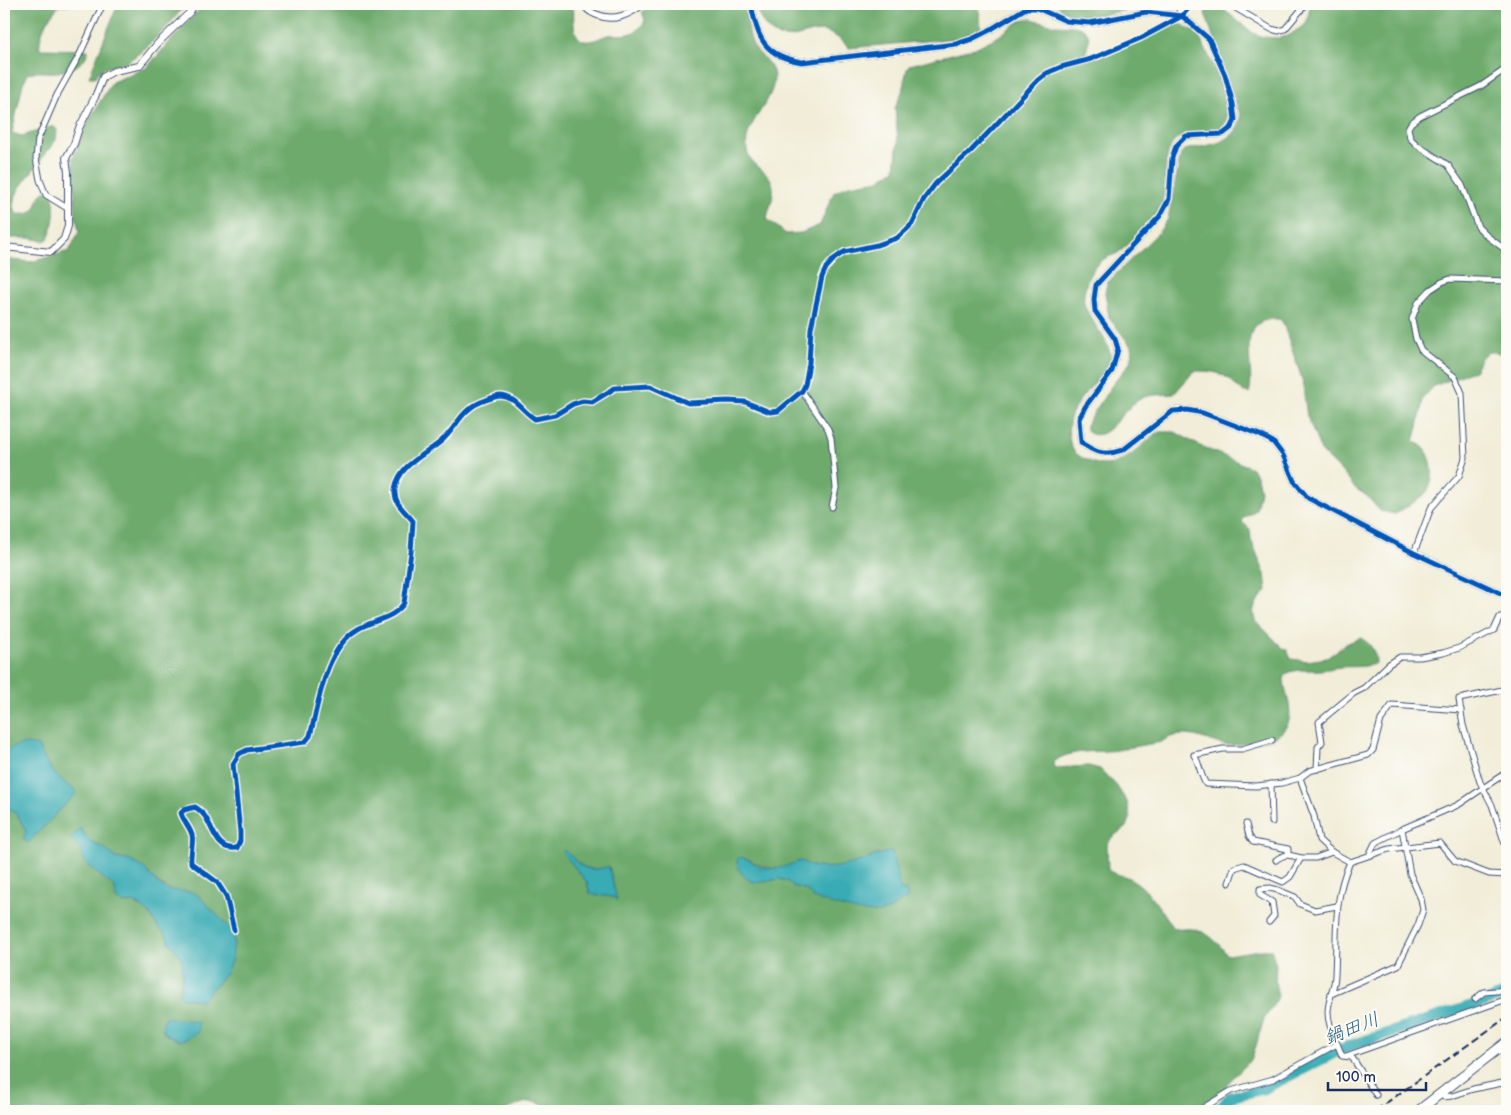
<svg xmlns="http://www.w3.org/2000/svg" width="1511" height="1115" font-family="'Balsamiq Sans','Klee One',sans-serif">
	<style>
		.forest { fill: #6daa6c; stroke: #446c65; fill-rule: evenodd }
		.water { fill: #39abb4; stroke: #2a6d89 }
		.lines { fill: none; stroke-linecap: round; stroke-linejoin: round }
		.river { stroke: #39abb4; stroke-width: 11 }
		.minor-casing { stroke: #3b4c70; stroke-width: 7 }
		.tertiary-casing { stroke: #3b4c70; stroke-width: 8 }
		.trunk-casing { stroke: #3b4c70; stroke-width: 11 }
		.minor { stroke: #fff; stroke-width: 5 }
		.tertiary { stroke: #fff; stroke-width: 6 }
		.trunk { stroke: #fff; stroke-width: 9 }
		.rail { stroke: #1b2f5e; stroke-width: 2; stroke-dasharray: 8 4; stroke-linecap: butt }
		.cycleway-casing { stroke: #fdfcf7; stroke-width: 8 }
		.cycleway { stroke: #0057b8; stroke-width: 5 }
		.labels { text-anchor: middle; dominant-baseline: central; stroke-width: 4; stroke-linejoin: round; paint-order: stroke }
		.water-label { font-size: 19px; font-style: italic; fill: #276180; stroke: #fdfcf7 }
	</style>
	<rect width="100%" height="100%" fill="#fdfcf7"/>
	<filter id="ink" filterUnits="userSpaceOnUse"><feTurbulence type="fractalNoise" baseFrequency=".02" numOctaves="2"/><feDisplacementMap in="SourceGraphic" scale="10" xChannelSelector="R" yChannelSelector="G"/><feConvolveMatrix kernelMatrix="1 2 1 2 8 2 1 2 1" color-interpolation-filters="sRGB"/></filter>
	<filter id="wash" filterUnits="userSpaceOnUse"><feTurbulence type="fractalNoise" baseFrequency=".0096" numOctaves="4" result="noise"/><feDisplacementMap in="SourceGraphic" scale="20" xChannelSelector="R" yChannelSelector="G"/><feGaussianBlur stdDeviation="1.12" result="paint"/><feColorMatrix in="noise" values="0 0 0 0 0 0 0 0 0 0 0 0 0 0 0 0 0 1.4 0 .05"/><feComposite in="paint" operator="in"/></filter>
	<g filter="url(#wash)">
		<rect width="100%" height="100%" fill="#f1edd8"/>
		<g class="forest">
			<path d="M4 4H71L59 6C49 17 38 33 40 49L88 50C86 64 70 71 56 72 46 73 38 70 28 74L23 83 12 133 22 136 54 126 57 130 56 140 21 186 16 195 14 205 16 214C46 217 29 195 50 190 58 203 54 226 48 239L44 241 30 238H4Z"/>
			<path d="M118 4H186C174 20 141 57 123 63 115 66 107 67 100 70L95 77H89Z"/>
			<path d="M203 4H573C575 14 571 30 579 38 587 46 600 37 608 35 616 34 624 36 632 33 638 30 643 25 645 20L642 12 651 4H744C747 15 748 35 753 45 759 56 773 63 774 76 775 104 742 122 747 150 750 168 773 170 773 189 774 200 768 209 767 219L786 234 801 233 820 225 834 192 849 185 879 180 895 169 898 141 895 108 902 92 907 69 910 65 975 48 999 36 1021 20 1026 19H1032L1053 25 1074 26 1084 29 1088 33 1089 41 1087 45V56C1106 63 1157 30 1175 20 1182 25 1191 29 1197 35 1208 49 1230 102 1226 120 1221 143 1182 125 1172 144 1160 166 1170 197 1155 217 1149 225 1125 249 1116 254 1113 255 1109 256 1106 258 1098 261 1090 273 1087 281 1085 288 1083 296 1084 303 1088 320 1114 344 1110 361 1109 367 1104 372 1100 377 1083 396 1065 411 1069 438 1072 454 1079 457 1094 463 1118 472 1139 448 1155 434L1160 432H1175L1200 446 1252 468 1257 477 1260 491 1256 510 1243 518 1242 522 1250 529 1251 540 1265 574 1267 590C1259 601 1250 605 1255 620L1283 648 1287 650 1291 659 1307 661 1327 658 1346 644 1360 638C1370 642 1376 652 1376 663 1366 668 1353 666 1342 667 1335 667 1327 670 1320 670 1310 671 1294 668 1286 674 1276 683 1310 725 1269 739 1263 741 1231 746 1224 745 1211 742 1199 735 1184 735 1178 735 1171 736 1166 739 1162 741 1160 743 1156 743 1143 745 1131 747 1118 750 1099 753 1068 748 1053 763L1054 768 1089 766 1100 769 1116 785 1127 802 1130 819 1128 824 1125 828 1112 837 1107 845 1108 870C1115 875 1124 875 1131 879 1150 890 1160 909 1172 927 1179 931 1185 928 1192 929 1206 930 1220 944 1227 955L1260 950H1272L1276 966 1275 981 1278 996 1276 1001 1264 1019 1252 1059 1227 1084C1223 1098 1207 1104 1195 1111H546V1107C530 1096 519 1105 503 1111H4V805L17 814 26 831 77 792 56 776 42 755 4 764V259L31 262 69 251 79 232 76 216 73 158 86 125 112 82 146 68 199 10ZM90 842 104 848 116 858 131 861 144 868 158 884 172 891 227 972 202 1000 182 998 179 994 183 975 182 960 180 955 170 943 166 934 158 927 150 914 134 902 124 904 112 885 85 862 80 848ZM566 851C581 867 586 872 609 867L617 900 613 897 590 894 587 882 563 853ZM878 854 900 890V900L888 910 813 896 805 889 792 886C780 870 759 890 745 877 742 874 740 870 738 867L748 859C760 866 771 871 785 867 791 865 797 860 804 862 804 862 810 866 810 866 828 873 862 863 878 854ZM165 1017 180 1041 166 1035 163 1032Z"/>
			<path d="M755 4H979L981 28 960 38 849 48C842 40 831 31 819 31 810 32 801 36 792 37 770 40 760 22 755 4Z"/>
			<path d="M1057 4H1156C1140 8 1091 18 1076 16 1068 15 1061 10 1057 4Z"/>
			<path d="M1311 4H1507V356C1488 348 1483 351 1475 370L1434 386 1423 398 1419 423 1414 442C1417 443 1421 445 1424 448 1434 459 1436 484 1424 495 1416 502 1404 508 1395 514L1380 511 1367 496 1355 488 1342 472 1321 451 1307 416 1302 379 1283 323 1280 319C1231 317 1257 367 1249 393 1239 392 1234 382 1226 377 1217 371 1205 371 1194 371L1174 394C1164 395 1151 394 1142 398 1128 404 1115 427 1103 433 1097 436 1089 435 1086 429V425L1110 388 1129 364 1133 354 1130 345 1109 317 1105 293 1107 283 1159 232 1168 219 1181 154 1184 150C1207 145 1237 145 1241 117L1205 13 1208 9 1218 7 1223 9 1253 33 1263 37 1278 38 1288 36 1306 24Z"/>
		</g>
		<g class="water">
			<path d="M28 744 38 746C47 768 58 778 77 792L28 843 23 839 26 831 17 814 4 805C4 792 0 759 9 750 13 745 22 745 28 744Z"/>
			<polygon points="80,828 90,842 104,848 116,858 131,861 144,868 158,884 167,890 192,892 200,897 233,932 234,943 232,958 227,972 202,1000 182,998 179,995 183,975 182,960 180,955 170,943 166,934 158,927 150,914 134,902 124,904 116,899 115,889 112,885 88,866 85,862 80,848 71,838"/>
			<path d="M564 850 566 851C575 860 582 871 597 869 601 869 604 867 609 867L617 900 613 897 590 894 587 882 563 853Z"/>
			<path d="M892 851 900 890H906L908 898C897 901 897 906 888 910 870 919 832 904 813 898 809 889 801 888 792 886 782 872 768 885 754 882 745 880 734 867 738 858 749 856 754 866 765 868 778 871 789 864 801 861 805 863 808 865 812 866 840 873 866 857 892 851Z"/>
			<path d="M165 1017 198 1022V1032C193 1035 188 1039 183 1040 179 1041 175 1039 171 1037 160 1033 162 1027 165 1017Z"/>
		</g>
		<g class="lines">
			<polyline class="river" points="1218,1111 1230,1097 1263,1089 1346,1047 1507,994"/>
		</g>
	</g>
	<g filter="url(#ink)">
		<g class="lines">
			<g class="minor-casing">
				<g id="minor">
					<polyline points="1229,4 1271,29 1279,31 1285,29 1306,4"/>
					<polyline points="1182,16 1179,10 1186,4"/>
					<polyline points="1507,68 1481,86 1420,116 1411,123 1408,128 1410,138 1417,145 1448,165 1462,185 1478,227 1487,236 1507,251"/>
					<polyline points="67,208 46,195 40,180 36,158 38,139 57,95 79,56 103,4"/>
					<polyline points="802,391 828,429 831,438 836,488 832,507"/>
					<polyline points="1414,553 1431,508 1459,476 1465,458 1462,393 1455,377 1421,350 1416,339 1412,319 1418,303 1430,290 1442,282 1450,279 1507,281"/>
					<polyline points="1507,689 1459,699 1463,725 1480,782 1492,805 1507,850"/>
					<path d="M1272 740 1242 749H1223L1194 755C1200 764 1200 775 1206 784L1256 786 1282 783 1300 778 1309 771 1368 755 1373 750 1381 720 1392 705 1461 710"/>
					<polyline points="1317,769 1318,747 1322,742 1319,722 1354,693 1364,688 1389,664 1400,657 1420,657 1443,653 1459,648 1494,630 1500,617 1507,616"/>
					<polyline points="1300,778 1314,816 1319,840 1332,852 1350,862 1389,849 1440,843 1455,861 1489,874 1507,875"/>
					<polyline points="1271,784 1272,822"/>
					<polyline points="1246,824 1249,836 1253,842 1288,849 1288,854"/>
					<polyline points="1371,855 1370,853 1375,843 1402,829 1458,805 1507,772"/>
					<path d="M1276 860C1285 853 1290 855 1301 858"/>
					<path d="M1350 862C1333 898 1337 936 1335 975 1335 987 1328 1000 1328 1012 1328 1027 1337 1042 1342 1056L1351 1057 1353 1059 1376 1095"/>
					<polyline points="1229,883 1234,868 1244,865 1283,882 1290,877 1301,858 1316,858 1332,852"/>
					<polyline points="1269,922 1274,916 1272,902 1260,895 1260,889 1270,888 1278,890 1295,897 1300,904 1315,910 1337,906"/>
					<path d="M234 930 226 896 217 882 191 863C190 853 194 842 192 835 190 827 183 821 181 813L184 810 195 807C215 818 211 852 237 848L240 841V832L233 764 239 754 247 750 305 742 310 736C319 702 325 648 358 629 373 620 394 619 404 603L411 552 413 521C405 511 393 503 395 489 399 465 423 456 439 443 458 428 459 409 486 400 491 398 496 396 501 396 516 397 523 412 535 419L555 415 573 404 583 401 592 402 615 388 650 386 688 403 728 401 745 402 770 412 778 411 802 391 805 385 809 363 811 328 822 277 826 268 834 259 844 252 877 245 897 238 906 230 912 224 924 199 936 183 970 152 1038 80 1047 73 1061 67 1091 59 1141 38 1182 16 1192 4"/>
					<polyline points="1331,994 1398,965 1418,925 1423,910 1421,899 1410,874 1402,829"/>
					<polyline points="1475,999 1484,992 1507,990"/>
					<polyline points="1346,1056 1507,999"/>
					<polyline points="1440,1093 1444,1097 1452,1096 1473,1089 1507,1082"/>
					<polyline points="1198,1111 1231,1091 1273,1079 1337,1044"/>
				</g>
			</g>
			<g class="tertiary-casing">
				<g id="tertiary">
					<path d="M584 4C586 9 590 12 595 14 613 22 628 16 643 4"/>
					<path d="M751 4C758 39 764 56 802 62L956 44 972 39 988 31 1026 8H1037L1066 21 1090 23 1146 12 1182 16 1209 39 1225 75 1233 104 1235 120 1232 127 1223 134 1186 136 1176 146 1172 158 1169 199 1160 216 1096 285 1094 299 1095 311 1115 339 1118 349 1112 371 1085 407 1079 419 1081 442C1094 453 1106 456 1123 450L1173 411 1187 410 1203 413 1260 435 1273 442 1283 455 1294 481 1308 498 1414 553 1507 596"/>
					<polyline points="4,247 51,252 64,239 68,226 68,172 66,158 74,144 79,128 95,97 103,77 114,71 139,66 158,43 190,12 195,4"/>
				</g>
			</g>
			<g class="trunk-casing">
				<polyline id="trunk" points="1418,1111 1507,1042"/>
			</g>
			<use href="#minor" class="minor"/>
			<use href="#tertiary" class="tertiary"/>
			<use href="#trunk" class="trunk"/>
			<polyline class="rail" points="1375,1111 1507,1017"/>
			<g class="cycleway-casing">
				<g id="cycleway">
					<path d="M751 4C758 39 764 56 802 62L956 44 972 39 988 31 1026 8H1037L1066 21 1090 23 1146 12 1182 16 1209 39 1225 75 1233 104 1235 120 1232 127 1223 134 1186 136 1176 146 1172 158 1169 199 1160 216 1096 285 1094 299 1095 311 1115 339 1118 349 1112 371 1085 407 1079 419 1081 442C1094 453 1106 456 1123 450L1173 411 1187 410 1203 413 1260 435 1273 442 1283 455 1294 481 1308 498 1414 553 1507 596"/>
					<path d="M234 930 226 896 217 882 191 863C190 853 194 842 192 835 190 827 183 821 181 813L184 810 195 807C215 818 211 852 237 848L240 841V832L233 764 239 754 247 750 305 742 310 736C319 702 325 648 358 629 373 620 394 619 404 603L411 552 413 521C405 511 393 503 395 489 399 465 423 456 439 443 458 428 459 409 486 400 491 398 496 396 501 396 516 397 523 412 535 419L555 415 573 404 583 401 592 402 615 388 650 386 688 403 728 401 745 402 770 412 778 411 802 391 805 385 809 363 811 328 822 277 826 268 834 259 844 252 877 245 897 238 906 230 912 224 924 199 936 183 970 152 1038 80 1047 73 1061 67 1091 59 1141 38 1182 16 1192 4"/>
				</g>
			</g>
			<use href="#cycleway" class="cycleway"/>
		</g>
	</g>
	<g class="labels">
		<g class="water-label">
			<text transform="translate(1352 1029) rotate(-21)">鍋田川</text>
		</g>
	</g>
	<rect width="1511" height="1115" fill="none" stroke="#fdfcf7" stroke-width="20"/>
	<path d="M1328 1082v8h98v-8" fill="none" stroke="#1b2f5e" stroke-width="2.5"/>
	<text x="1336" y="1082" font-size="15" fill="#1b2f5e" stroke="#fdfcf7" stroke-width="4" paint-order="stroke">100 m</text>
</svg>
